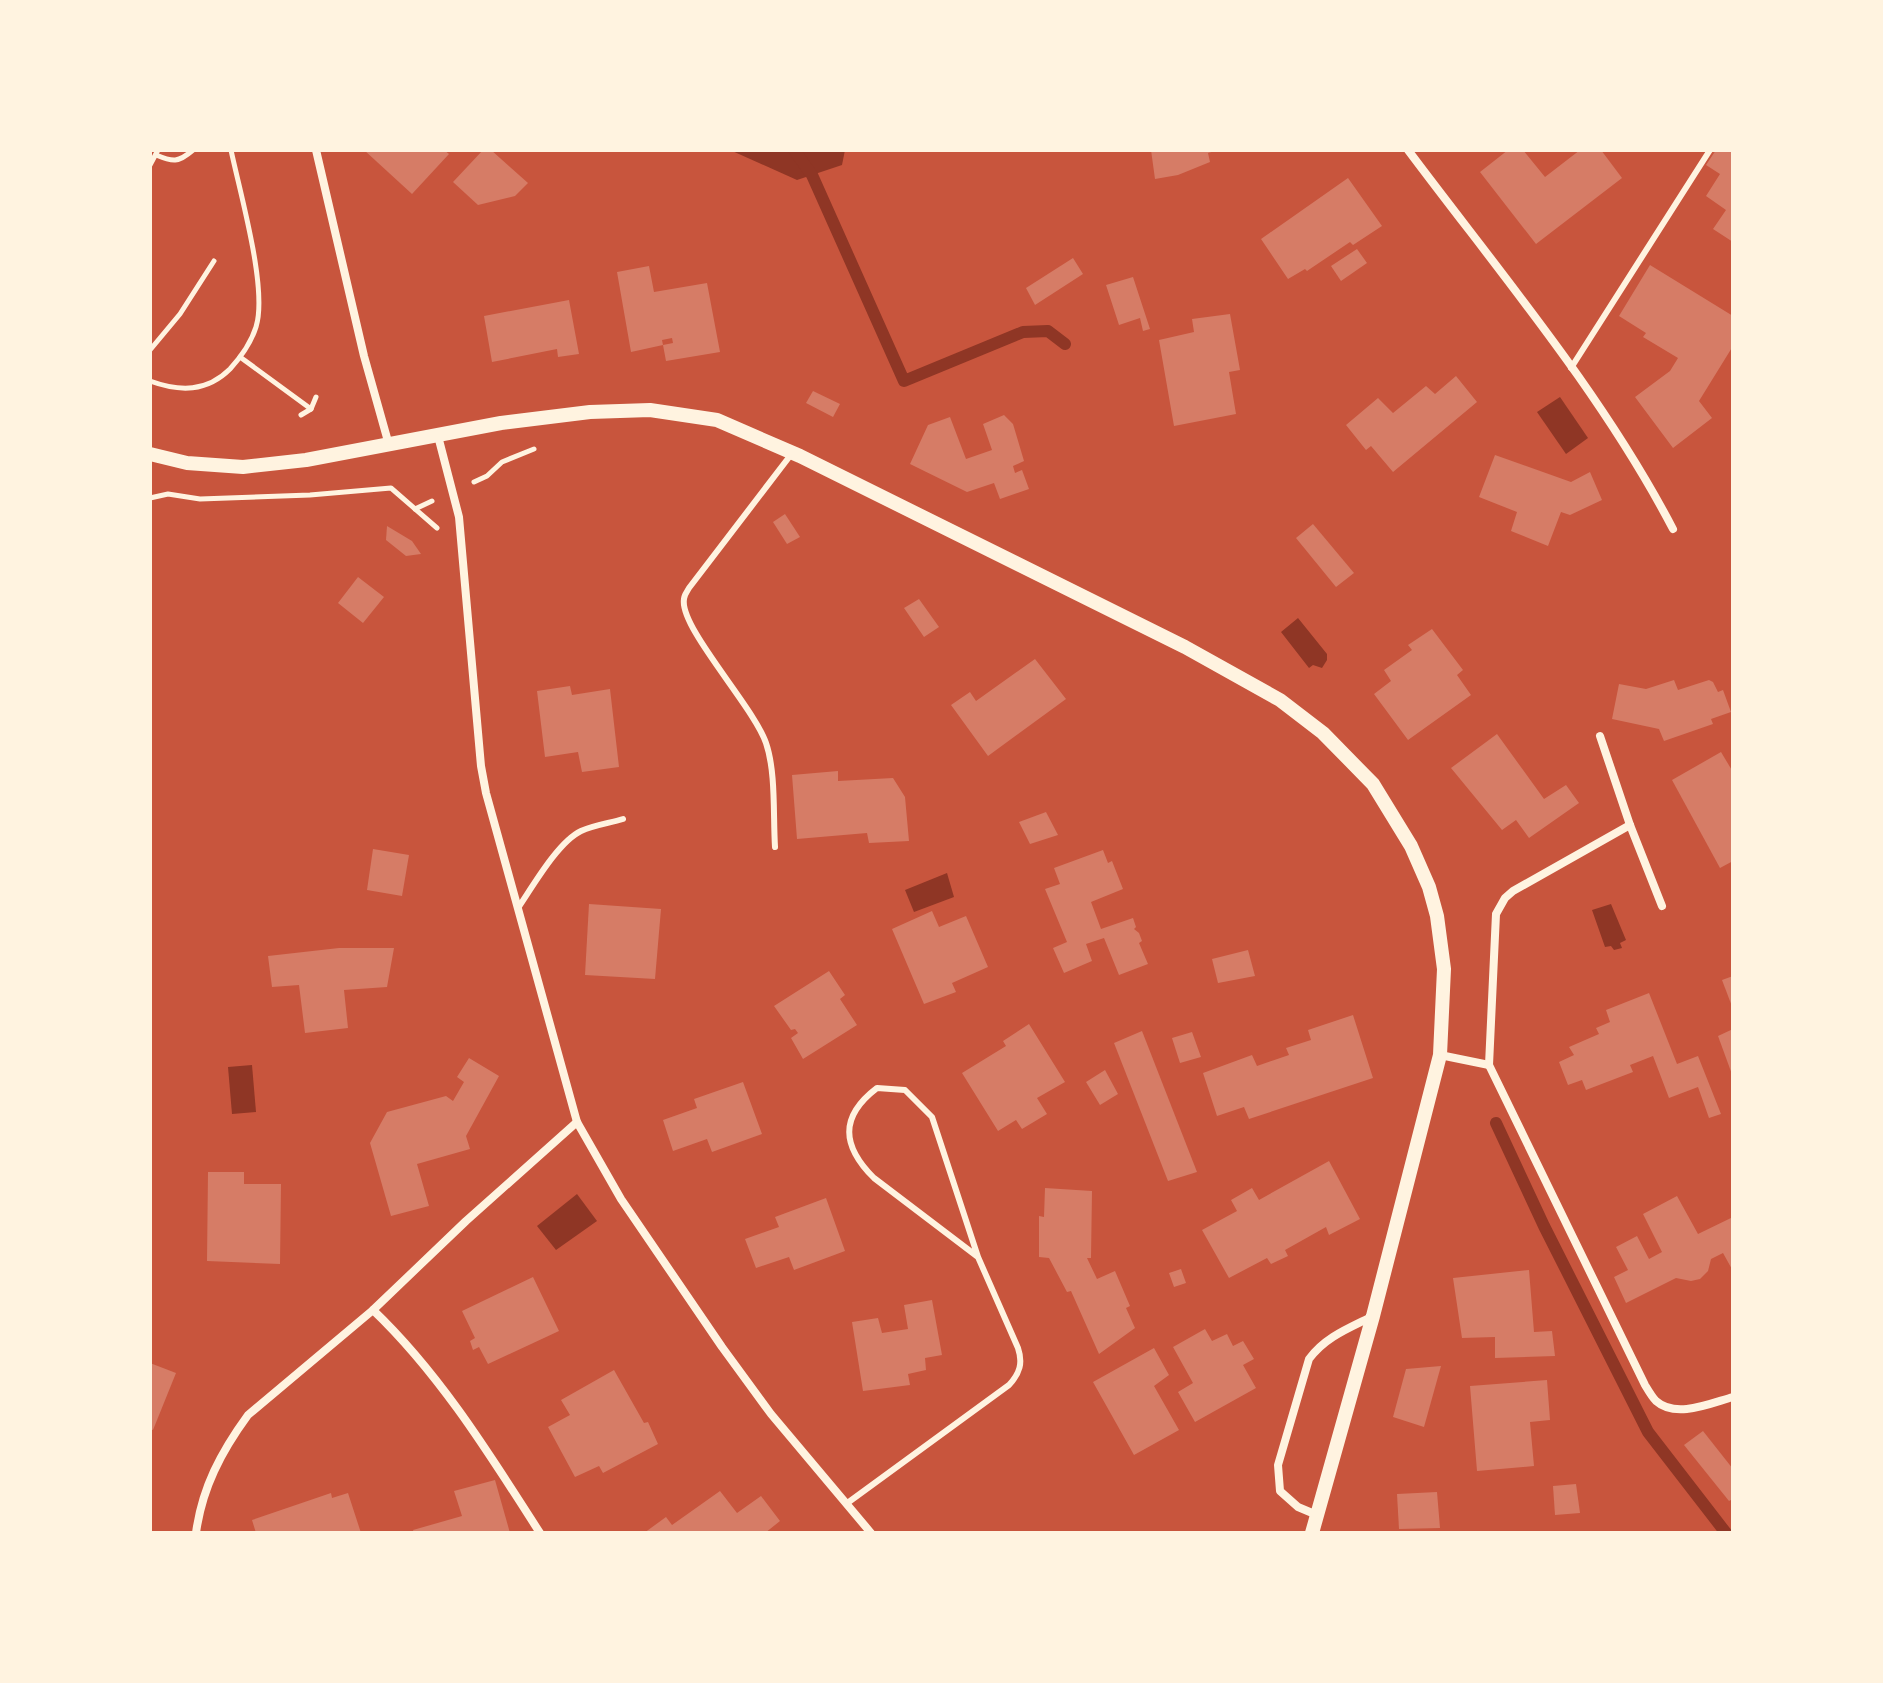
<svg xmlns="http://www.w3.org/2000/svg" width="1883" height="1683" font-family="'PT Serif',serif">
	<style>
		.water { fill: #8f3625 }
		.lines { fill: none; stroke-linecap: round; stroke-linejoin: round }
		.stream { stroke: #8f3625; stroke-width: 12 }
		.building { fill: #d67c66 }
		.path { stroke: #fff3e0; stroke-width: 5 }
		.service { stroke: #fff3e0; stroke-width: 6 }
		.minor { stroke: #fff3e0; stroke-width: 8 }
		.tertiary { stroke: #fff3e0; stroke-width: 14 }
	</style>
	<rect width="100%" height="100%" fill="#c8553d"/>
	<g class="water">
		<polygon points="730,150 845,150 842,165 797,180"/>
		<polygon points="1560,397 1588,438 1566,454 1537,412"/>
		<polygon points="1298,618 1327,654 1327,660 1322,668 1313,665 1309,668 1281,632"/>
		<polygon points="947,873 954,897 914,912 905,890"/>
		<polygon points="1611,904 1626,940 1620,943 1622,948 1614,950 1611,946 1605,947 1592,910"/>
		<polygon points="252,1065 256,1112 232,1114 228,1067"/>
		<polygon points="577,1194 597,1221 556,1250 537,1226"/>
	</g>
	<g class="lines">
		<g class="stream">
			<polyline points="794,150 812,175 904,381 1023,332 1048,331 1065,344"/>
			<polyline points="1496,1123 1544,1226 1648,1432 1726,1533"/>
		</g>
	</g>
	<g class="building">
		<polygon points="364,150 444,150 449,154 412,194"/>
		<polygon points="483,150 491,150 528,183 515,196 478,205 453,182"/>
		<polygon points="1151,150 1214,150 1215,151 1208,153 1210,162 1178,175 1155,179"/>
		<polygon points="1508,150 1523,150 1545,177 1580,150 1601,150 1622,178 1536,244 1480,172"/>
		<polygon points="1716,150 1733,150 1733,242 1713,229 1726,210 1706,196 1720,174 1706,165"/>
		<polygon points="1348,178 1382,226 1353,245 1350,242 1307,271 1305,269 1288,279 1261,239"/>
		<polygon points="1357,249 1367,263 1341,281 1331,266"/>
		<polygon points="1073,258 1083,274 1035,305 1026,288"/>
		<polygon points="1650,265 1733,316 1733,346 1699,401 1712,418 1673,448 1635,397 1670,371 1678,358 1643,337 1646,333 1619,316"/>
		<polygon points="649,266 654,292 707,283 720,352 666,361 663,345 673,343 672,338 662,340 663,345 631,352 617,272"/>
		<polygon points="1133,277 1150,329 1143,331 1140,318 1119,325 1106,285"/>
		<polygon points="569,300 579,354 558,357 557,349 492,362 484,316"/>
		<polygon points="1230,314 1240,370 1229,372 1236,414 1174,426 1159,340 1194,332 1192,319"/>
		<polygon points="1456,376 1477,402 1393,472 1371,446 1366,450 1346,425 1378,398 1393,413 1426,386 1435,394"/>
		<polygon points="813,391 840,404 833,417 806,403"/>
		<polygon points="1004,415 1013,424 1024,461 1013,466 1015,473 1022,470 1029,489 1000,499 994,483 967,492 910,464 928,425 950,417 966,459 992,450 983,424"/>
		<polygon points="1495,455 1571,482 1590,472 1602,500 1570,515 1561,512 1548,546 1511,531 1517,512 1479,497"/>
		<polygon points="785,514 800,537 787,544 773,522"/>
		<polygon points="1313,524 1354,573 1336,587 1296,538"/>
		<polygon points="387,526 412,541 421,554 406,556 386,540"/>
		<polygon points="358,577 384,597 363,623 338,603"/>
		<polygon points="919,599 939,627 924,637 904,608"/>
		<polygon points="1432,629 1463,670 1457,675 1471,695 1408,740 1374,694 1391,681 1384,670 1412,650 1408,645"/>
		<polygon points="1035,659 1066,699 988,756 951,705 970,692 976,701"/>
		<polygon points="1674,680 1678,690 1709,680 1713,682 1718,692 1723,690 1731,712 1711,719 1713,724 1664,741 1659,729 1612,719 1619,684 1646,689"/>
		<polygon points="570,686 572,695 610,689 619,767 582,772 578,752 545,757 537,691"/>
		<polygon points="1497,734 1544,799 1566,785 1579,803 1529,838 1516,820 1502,830 1451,768"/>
		<polygon points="1721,752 1733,772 1733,861 1720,868 1672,780"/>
		<polygon points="838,771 838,781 893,778 905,797 909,841 869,843 867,833 797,839 792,775"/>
		<polygon points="1046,812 1058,835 1030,844 1019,822"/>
		<polygon points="373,849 409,855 402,896 367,890"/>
		<polygon points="1103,850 1108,863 1112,861 1123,889 1091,902 1101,929 1133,918 1136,927 1134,929 1139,933 1142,941 1139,943 1148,964 1119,975 1104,938 1086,944 1092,961 1064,973 1053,948 1067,942 1045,889 1060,884 1054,868"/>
		<polygon points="589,904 661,909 655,979 585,975"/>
		<polygon points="932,911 939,927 966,916 988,967 952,983 956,992 924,1004 892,929"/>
		<polygon points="339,948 394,948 387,987 344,990 348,1028 305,1033 299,985 272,987 268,956"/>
		<polygon points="1248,950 1255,976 1218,983 1212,959"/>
		<polygon points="829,971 845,995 840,999 857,1025 803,1059 791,1038 798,1033 795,1029 791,1030 774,1006"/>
		<polygon points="1733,976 1733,1009 1722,980"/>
		<polygon points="1649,993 1677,1064 1698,1056 1721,1114 1709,1118 1698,1087 1669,1098 1653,1056 1630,1065 1633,1072 1586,1090 1582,1080 1568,1085 1559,1062 1574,1055 1569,1047 1599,1034 1596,1028 1610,1022 1606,1010"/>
		<polygon points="1353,1015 1373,1078 1249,1119 1244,1107 1217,1116 1203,1073 1252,1055 1257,1066 1289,1055 1286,1048 1311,1040 1308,1030"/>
		<polygon points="1029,1024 1065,1082 1037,1098 1047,1114 1022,1129 1016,1120 998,1131 962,1073 1006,1046 1003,1041"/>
		<polygon points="1733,1029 1733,1077 1718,1036"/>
		<polygon points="1142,1031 1197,1172 1168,1181 1114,1043"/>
		<polygon points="1192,1032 1201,1057 1180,1063 1172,1038"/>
		<polygon points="469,1058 499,1076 466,1136 470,1149 417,1164 429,1206 391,1216 370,1143 387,1112 446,1096 453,1101 464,1082 457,1077"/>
		<polygon points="1105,1070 1118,1094 1100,1105 1086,1082"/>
		<polygon points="743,1082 762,1134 712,1152 707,1139 673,1151 663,1120 697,1108 694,1099"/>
		<polygon points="1329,1161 1360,1219 1329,1235 1326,1227 1285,1250 1288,1256 1271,1264 1267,1258 1229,1278 1202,1230 1237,1211 1231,1200 1252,1188 1259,1200"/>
		<polygon points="208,1172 244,1172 244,1184 281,1184 280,1264 207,1261"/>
		<polygon points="1045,1188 1092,1191 1091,1258 1087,1258 1097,1279 1115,1271 1130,1306 1126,1308 1135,1328 1099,1354 1071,1291 1067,1292 1049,1258 1039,1257 1039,1216 1044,1217"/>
		<polygon points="1677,1196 1698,1234 1733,1217 1733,1271 1723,1253 1711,1259 1708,1271 1700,1279 1691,1281 1676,1278 1626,1303 1614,1277 1628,1270 1616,1247 1637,1236 1649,1259 1662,1252 1643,1214"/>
		<polygon points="826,1198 845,1251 794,1270 789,1257 756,1268 745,1239 779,1227 775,1217"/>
		<polygon points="1181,1269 1186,1283 1174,1287 1169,1273"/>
		<polygon points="1529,1270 1534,1332 1552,1331 1555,1356 1495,1358 1495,1337 1462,1338 1453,1278"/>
		<polygon points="533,1277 559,1331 488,1364 479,1347 473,1350 470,1341 475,1338 462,1311"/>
		<polygon points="932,1300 942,1355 925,1358 926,1370 908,1374 910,1385 863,1391 852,1322 878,1318 882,1333 908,1329 904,1305"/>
		<polygon points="1205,1329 1212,1341 1227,1334 1233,1346 1243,1341 1254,1359 1243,1365 1256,1388 1195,1422 1178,1392 1193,1383 1173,1347"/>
		<polygon points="1154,1348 1169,1375 1154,1386 1179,1430 1134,1455 1093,1382"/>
		<polygon points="150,1363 176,1373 153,1430 150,1429"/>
		<polygon points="1441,1366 1424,1427 1393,1417 1406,1369"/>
		<polygon points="614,1370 644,1423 648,1422 658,1444 603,1473 599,1466 575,1477 548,1427 570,1415 561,1400"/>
		<polygon points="1547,1380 1550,1420 1530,1422 1534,1466 1477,1471 1470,1386"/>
		<polygon points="1703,1431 1733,1469 1733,1499 1729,1501 1684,1445"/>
		<polygon points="495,1480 510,1533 414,1533 413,1530 462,1516 454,1491"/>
		<polygon points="1576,1484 1580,1513 1555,1515 1553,1486"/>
		<polygon points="720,1491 737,1513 761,1496 780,1521 765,1533 644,1533 666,1517 672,1525"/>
		<polygon points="1437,1492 1440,1528 1399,1529 1397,1494"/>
		<polygon points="331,1493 332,1498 348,1493 361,1533 256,1533 252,1520"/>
	</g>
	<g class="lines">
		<g class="path">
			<path d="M156 155C173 162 178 163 193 150"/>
			<polyline points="150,165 158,150"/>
			<polyline points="150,350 180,314 214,261"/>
			<polyline points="240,357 311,409"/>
			<path d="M150 381C180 392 207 392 230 369 241 357 251 343 256 327 268 289 240 193 231 150"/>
			<polyline points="301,415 311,409 316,397"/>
			<polyline points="474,482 487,476 502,462 534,449"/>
			<polyline points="150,498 168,494 200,499 310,495 391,488 437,528"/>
			<polyline points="415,509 432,501"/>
		</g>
		<g class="service">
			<polyline points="1571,368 1710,150"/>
			<path d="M775 847C773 815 776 772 766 743 754 707 679 627 684 599 684 595 687 592 689 588L793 452"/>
			<path d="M518 908C533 886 558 842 581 831 594 825 610 823 623 819"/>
			<path d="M846 1504 1009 1385C1020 1373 1023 1363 1018 1348L978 1257 874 1178C842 1146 839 1117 877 1088L905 1090 932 1117 978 1257"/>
		</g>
		<g class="minor">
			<polyline points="316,150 364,356 389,445"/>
			<path d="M1408 150C1500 273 1602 393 1673 529"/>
			<polyline points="438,436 459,517 481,766 486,793 577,1122 621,1199 722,1347 771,1414 871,1533"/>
			<polyline points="1600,736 1630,825 1662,906"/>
			<path d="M1630 825 1513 891 1505 898 1496 914 1489 1065 1645 1385C1648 1390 1652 1397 1656 1401 1676 1419 1711 1403 1733 1397"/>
			<polyline points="1440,1055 1489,1065"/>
			<path d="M373 1310C440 1374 490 1455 540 1533"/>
			<path d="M1317 1515 1298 1507 1280 1491 1278 1465 1309 1359C1325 1337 1349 1328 1373 1316"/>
			<path d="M196 1533C202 1488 221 1452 248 1415L373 1310 466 1221 577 1122"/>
		</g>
		<polyline class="tertiary" points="150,454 187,463 243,467 306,460 501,423 590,412 650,410 717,420 800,456 1185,647 1280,700 1323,733 1373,784 1411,846 1429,887 1437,916 1444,969 1440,1055 1373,1316 1312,1533"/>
	</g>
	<rect width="1883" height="1683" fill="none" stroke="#fff3e0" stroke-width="304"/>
</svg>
